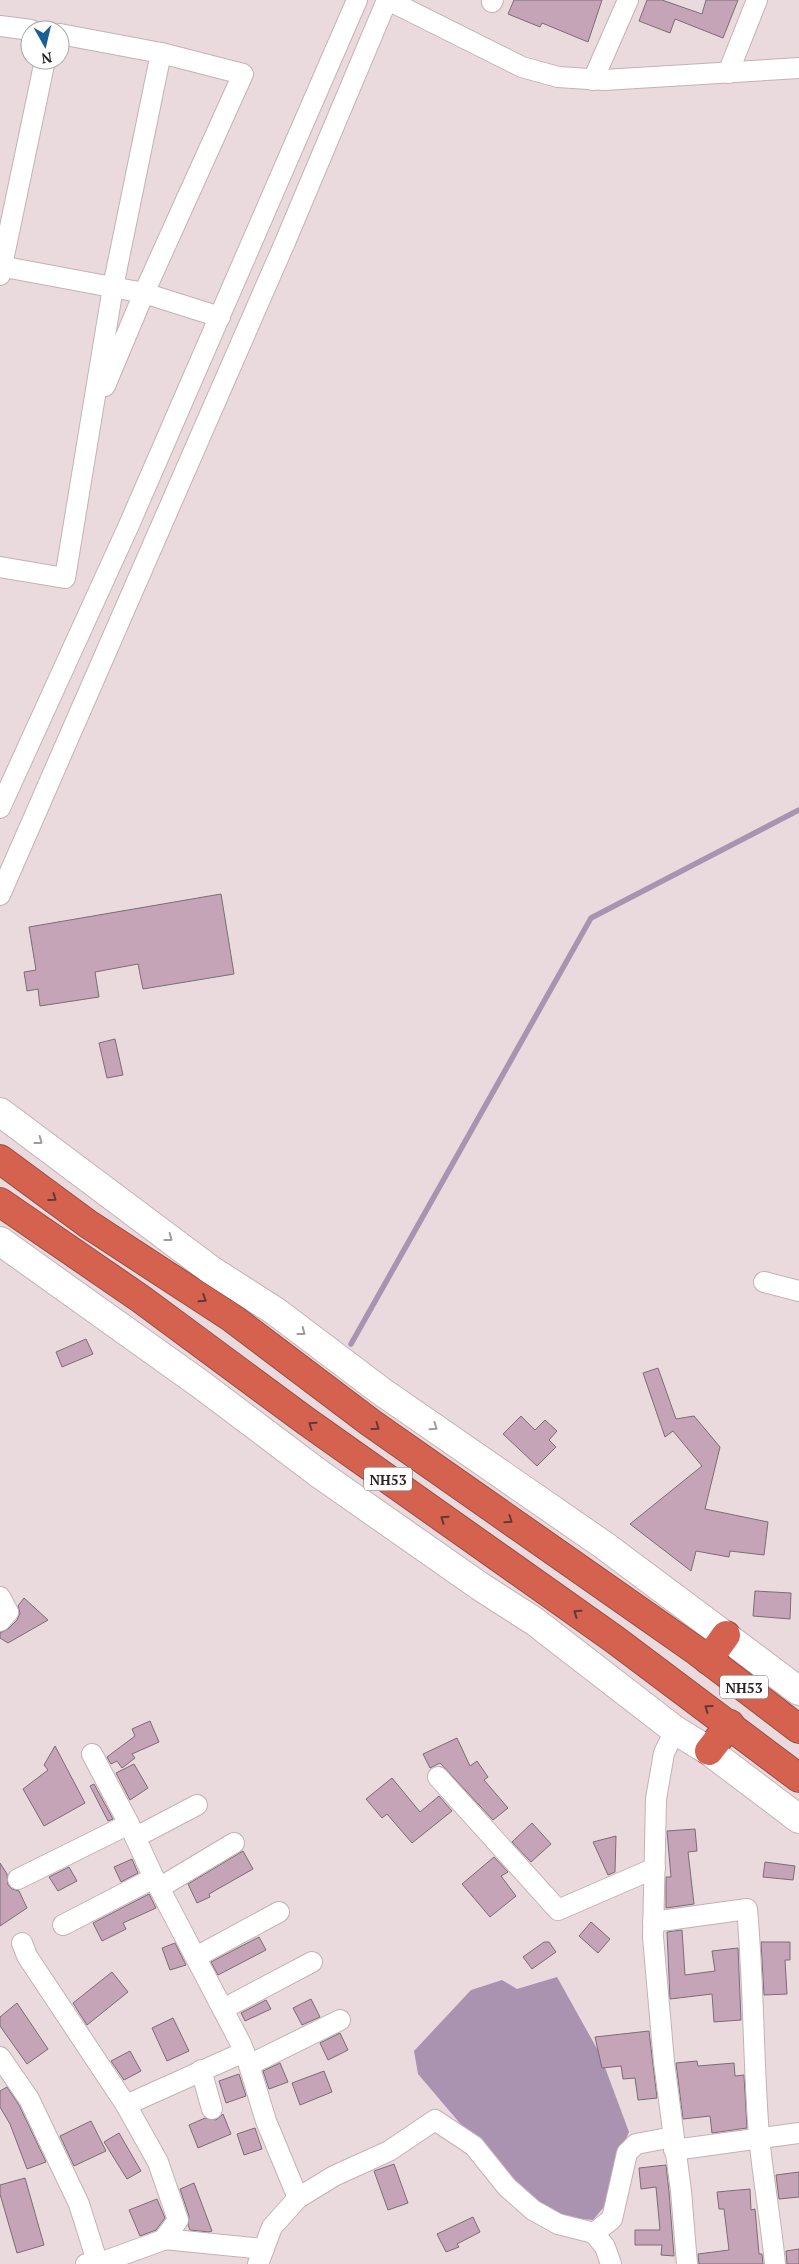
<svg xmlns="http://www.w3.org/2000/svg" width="799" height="2264" font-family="'PT Serif',serif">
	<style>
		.water { fill: #a993b0 }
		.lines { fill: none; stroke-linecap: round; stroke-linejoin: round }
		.stream { stroke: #a993b0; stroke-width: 5.5 }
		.building { fill: #c6a4b8; stroke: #7a6d74 }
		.street-casing { stroke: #c3b2b5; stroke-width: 22 }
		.secondary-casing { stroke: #c3b2b5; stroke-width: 30 }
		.highway-casing { stroke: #994c40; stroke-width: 30 }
		.street { stroke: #fff; stroke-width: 20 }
		.secondary { stroke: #fff; stroke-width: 28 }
		.highway { stroke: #d5624f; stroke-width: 28 }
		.oneway { stroke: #9f9c9c }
		.oneway2 { stroke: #653933 }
		.labels { text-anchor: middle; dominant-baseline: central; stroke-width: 4.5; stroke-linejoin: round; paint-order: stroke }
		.shield { fill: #fff; stroke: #696566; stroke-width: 1 }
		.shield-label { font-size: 14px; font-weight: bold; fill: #292324 }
	</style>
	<rect width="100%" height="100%" fill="#ebdadd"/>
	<polygon class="water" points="557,1977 600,2054 629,2132 617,2159 609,2201 593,2220 554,2216 509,2181 418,2074 414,2051 471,1990 502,1980 517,1989"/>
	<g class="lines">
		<polyline class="stream" points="351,1344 591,918 799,810"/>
	</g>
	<g class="building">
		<polygon points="514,0 602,0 588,42 542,23 540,27 508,14"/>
		<polygon points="647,0 662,0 702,14 706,0 738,0 723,38 675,19 670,33 639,21"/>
		<polygon points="221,894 234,974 143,989 138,964 95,972 99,997 40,1006 38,989 27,991 24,972 36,970 29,927"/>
		<polygon points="115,1039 123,1075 107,1078 99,1043"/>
		<polygon points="86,1339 93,1354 62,1367 56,1352"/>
		<polygon points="658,1368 676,1419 694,1416 720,1447 705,1509 768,1522 764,1555 730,1551 729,1557 696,1551 691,1571 630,1524 702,1466 673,1431 665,1437 643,1373"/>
		<polygon points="521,1416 535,1430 545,1420 557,1431 549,1440 556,1447 537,1466 503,1434"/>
		<polygon points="755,1591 791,1593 790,1619 753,1616"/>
		<polygon points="24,1598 48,1620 8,1643 0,1638 0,1633 8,1629 17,1620 20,1613 18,1606"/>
		<polygon points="150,1721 159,1742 132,1754 135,1758 122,1768 117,1761 111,1764 107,1757 135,1736 132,1729"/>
		<polygon points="457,1738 470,1766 477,1761 488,1777 484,1780 508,1808 493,1820 440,1763 430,1768 423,1754"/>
		<polygon points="55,1746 85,1803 44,1826 23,1789 48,1770 44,1765"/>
		<polygon points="134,1764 148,1788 130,1800 116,1773"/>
		<polygon points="392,1778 420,1812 439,1796 452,1811 412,1843 387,1814 382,1818 366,1799"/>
		<polygon points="94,1784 113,1819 108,1821 90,1786"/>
		<polygon points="532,1823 551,1844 531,1862 512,1842"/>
		<polygon points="695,1829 697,1851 688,1852 694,1904 666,1908 666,1877 671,1877 667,1831"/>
		<polygon points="616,1836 615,1872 608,1875 593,1842"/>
		<polygon points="243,1851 253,1869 209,1894 210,1897 197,1903 188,1884"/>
		<polygon points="494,1857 508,1872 501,1876 516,1896 490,1917 462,1884"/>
		<polygon points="132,1859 138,1873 121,1882 114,1867"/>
		<polygon points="765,1862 795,1866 793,1880 763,1877"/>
		<polygon points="0,1863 7,1874 8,1885 12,1889 19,1891 27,1908 0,1926"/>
		<polygon points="69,1867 77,1881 58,1891 49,1877"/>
		<polygon points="149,1894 156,1908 123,1923 126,1929 102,1941 93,1923"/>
		<polygon points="591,1922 610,1939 598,1953 579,1936"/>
		<polygon points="682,1930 685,1975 715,1971 712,1951 738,1948 741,2020 714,2022 712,1994 670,1999 667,1932"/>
		<polygon points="259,1937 266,1950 218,1975 211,1962"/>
		<polygon points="544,1942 549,1942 556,1952 532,1969 523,1957"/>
		<polygon points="761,1942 790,1942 790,1960 785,1960 787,1994 764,1995"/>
		<polygon points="175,1943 186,1965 170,1970 162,1948"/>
		<polygon points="112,1972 128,1992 87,2025 73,2003"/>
		<polygon points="311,1999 320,2017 302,2025 293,2008"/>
		<polygon points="266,2000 271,2009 245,2021 241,2013"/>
		<polygon points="17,2003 48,2049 27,2064 0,2026 0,2017"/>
		<polygon points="173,2018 189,2051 167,2061 152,2028"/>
		<polygon points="649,2031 657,2098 638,2100 635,2078 623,2079 621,2066 602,2068 595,2037"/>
		<polygon points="340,2033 348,2050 328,2060 320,2043"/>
		<polygon points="130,2051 141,2071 124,2080 111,2061"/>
		<polygon points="697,2061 698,2066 734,2063 735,2076 744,2075 747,2128 712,2133 710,2116 683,2119 676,2063"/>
		<polygon points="280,2063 288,2082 269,2089 263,2071"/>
		<polygon points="324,2071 332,2092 300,2105 292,2083"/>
		<polygon points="239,2074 246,2096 226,2103 219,2081"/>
		<polygon points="7,2087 19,2105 46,2162 27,2169 10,2124 0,2107 0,2091"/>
		<polygon points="223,2114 231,2134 198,2148 189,2125 205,2118 216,2120"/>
		<polygon points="91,2121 106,2151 74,2166 60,2136"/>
		<polygon points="255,2128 262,2149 244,2155 237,2134"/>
		<polygon points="119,2133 141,2171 127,2179 104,2142"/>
		<polygon points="394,2164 408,2203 388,2210 374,2171"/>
		<polygon points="666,2165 669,2192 674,2256 661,2255 662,2245 635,2245 635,2230 660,2230 656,2187 641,2189 639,2168"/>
		<polygon points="799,2172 799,2197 779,2199 776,2175"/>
		<polygon points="25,2178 44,2245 17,2253 0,2194 0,2185"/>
		<polygon points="194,2183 212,2231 209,2232 190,2230 188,2225 189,2216 180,2189"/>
		<polygon points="750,2189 751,2210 755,2209 759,2254 762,2254 763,2264 699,2264 698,2254 729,2250 724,2209 719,2209 717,2192"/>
		<polygon points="157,2199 165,2218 156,2230 140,2236 129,2210"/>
		<polygon points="473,2217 480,2232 457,2244 459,2247 446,2252 437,2234"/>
		<polygon points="799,2249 799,2264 787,2264 786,2251"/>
	</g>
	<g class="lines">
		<g class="street-casing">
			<g id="street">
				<polyline points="388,0 522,67 558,77 604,80 799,68"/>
				<polyline points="492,2 493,0"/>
				<polyline points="0,26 31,30"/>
				<polyline points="728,73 757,0"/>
				<polyline points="593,80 628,0"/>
				<polyline points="0,266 144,293 220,317"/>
				<polyline points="0,275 45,60"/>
				<polyline points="105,386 144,293 243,74 161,53"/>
				<polyline points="0,567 65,578 113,287 161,53 60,34"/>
				<polyline points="0,808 129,525 357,0"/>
				<polyline points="0,895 286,240 387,0"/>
				<polyline points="764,1282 799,1291"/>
				<polyline points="0,1597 8,1612 0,1621"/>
				<polyline points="675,1730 664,1753 656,1799 653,1937 664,2062 681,2191 687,2264"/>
				<polyline points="92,1754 129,1824 154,1878 241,2044 249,2065 266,2121 298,2198"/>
				<polyline points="438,1777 558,1910 655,1868"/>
				<polyline points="136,1837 197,1805"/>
				<polyline points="18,1879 129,1824"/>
				<polyline points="159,1888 234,1843"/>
				<path d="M653 1922 747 1909C754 1985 753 2061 759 2136 763 2179 771 2221 775 2264"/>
				<polyline points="63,1925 154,1878"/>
				<polyline points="22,1943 27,1956 126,2105 158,2162 178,2220 164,2239 264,2249"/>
				<polyline points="196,1957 279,1912"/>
				<polyline points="223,2009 312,1962"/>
				<polyline points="0,2057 29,2099 79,2204 97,2261"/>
				<polyline points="249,2065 340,2020"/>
				<polyline points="201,2070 212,2109"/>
				<polyline points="126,2105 244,2052"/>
				<polyline points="674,2150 799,2133"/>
				<polyline points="594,2233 612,2219 627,2153 636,2144 673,2137"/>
				<polyline points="86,2264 108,2260 166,2239"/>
				<polyline points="258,2264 272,2227 298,2198 334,2176 389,2151 435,2120 474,2146 507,2187 533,2210 558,2224 594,2233 605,2247 611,2264"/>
			</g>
		</g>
		<g class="secondary-casing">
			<g id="secondary">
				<polyline points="0,1112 211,1270 275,1311 381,1391 605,1546 799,1691"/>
				<polyline points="0,1241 203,1386 321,1475 481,1587 534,1621 675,1730 709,1751 799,1819"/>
			</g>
		</g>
		<g class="highway-casing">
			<g id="highway">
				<polyline points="0,1159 88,1224 232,1318 371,1423 698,1652 799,1729"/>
				<polyline points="0,1202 141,1299 306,1421 614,1639 799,1778"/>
				<polyline points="708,1660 726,1635"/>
				<polyline points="709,1751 730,1724"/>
			</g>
		</g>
		<use href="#street" class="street"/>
		<use href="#secondary" class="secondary"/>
		<use href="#highway" class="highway"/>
	</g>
	<defs><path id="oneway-chevron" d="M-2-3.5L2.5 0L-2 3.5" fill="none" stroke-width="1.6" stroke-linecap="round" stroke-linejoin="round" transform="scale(1.25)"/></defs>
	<g class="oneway">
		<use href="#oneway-chevron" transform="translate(39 1141) rotate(37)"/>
		<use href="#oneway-chevron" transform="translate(169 1238) rotate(37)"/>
		<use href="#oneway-chevron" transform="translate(302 1332) rotate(37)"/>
		<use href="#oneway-chevron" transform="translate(434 1427) rotate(35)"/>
	</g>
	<g class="oneway2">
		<use href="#oneway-chevron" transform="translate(53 1198) rotate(36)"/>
		<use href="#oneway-chevron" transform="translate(203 1299) rotate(33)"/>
		<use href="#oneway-chevron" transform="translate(312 1425) rotate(-145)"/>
		<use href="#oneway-chevron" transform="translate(376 1427) rotate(36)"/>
		<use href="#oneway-chevron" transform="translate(444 1519) rotate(-145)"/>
		<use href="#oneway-chevron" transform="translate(509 1520) rotate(35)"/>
		<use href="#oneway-chevron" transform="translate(577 1613) rotate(-145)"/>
		<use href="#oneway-chevron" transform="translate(708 1708) rotate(-144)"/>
	</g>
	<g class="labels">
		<g class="shield">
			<rect x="364" y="1467.5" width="48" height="23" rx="4"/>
			<rect x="720" y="1675.5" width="48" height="23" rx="4"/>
		</g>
		<g class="shield-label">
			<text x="388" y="1479">NH53</text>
			<text x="744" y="1687">NH53</text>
		</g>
	</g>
	<g transform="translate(45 45) rotate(172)"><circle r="24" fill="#ffffff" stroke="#a9a7a7"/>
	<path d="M0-4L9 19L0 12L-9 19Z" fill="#1a5f93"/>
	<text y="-8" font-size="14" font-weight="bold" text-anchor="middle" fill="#292324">N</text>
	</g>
</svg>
